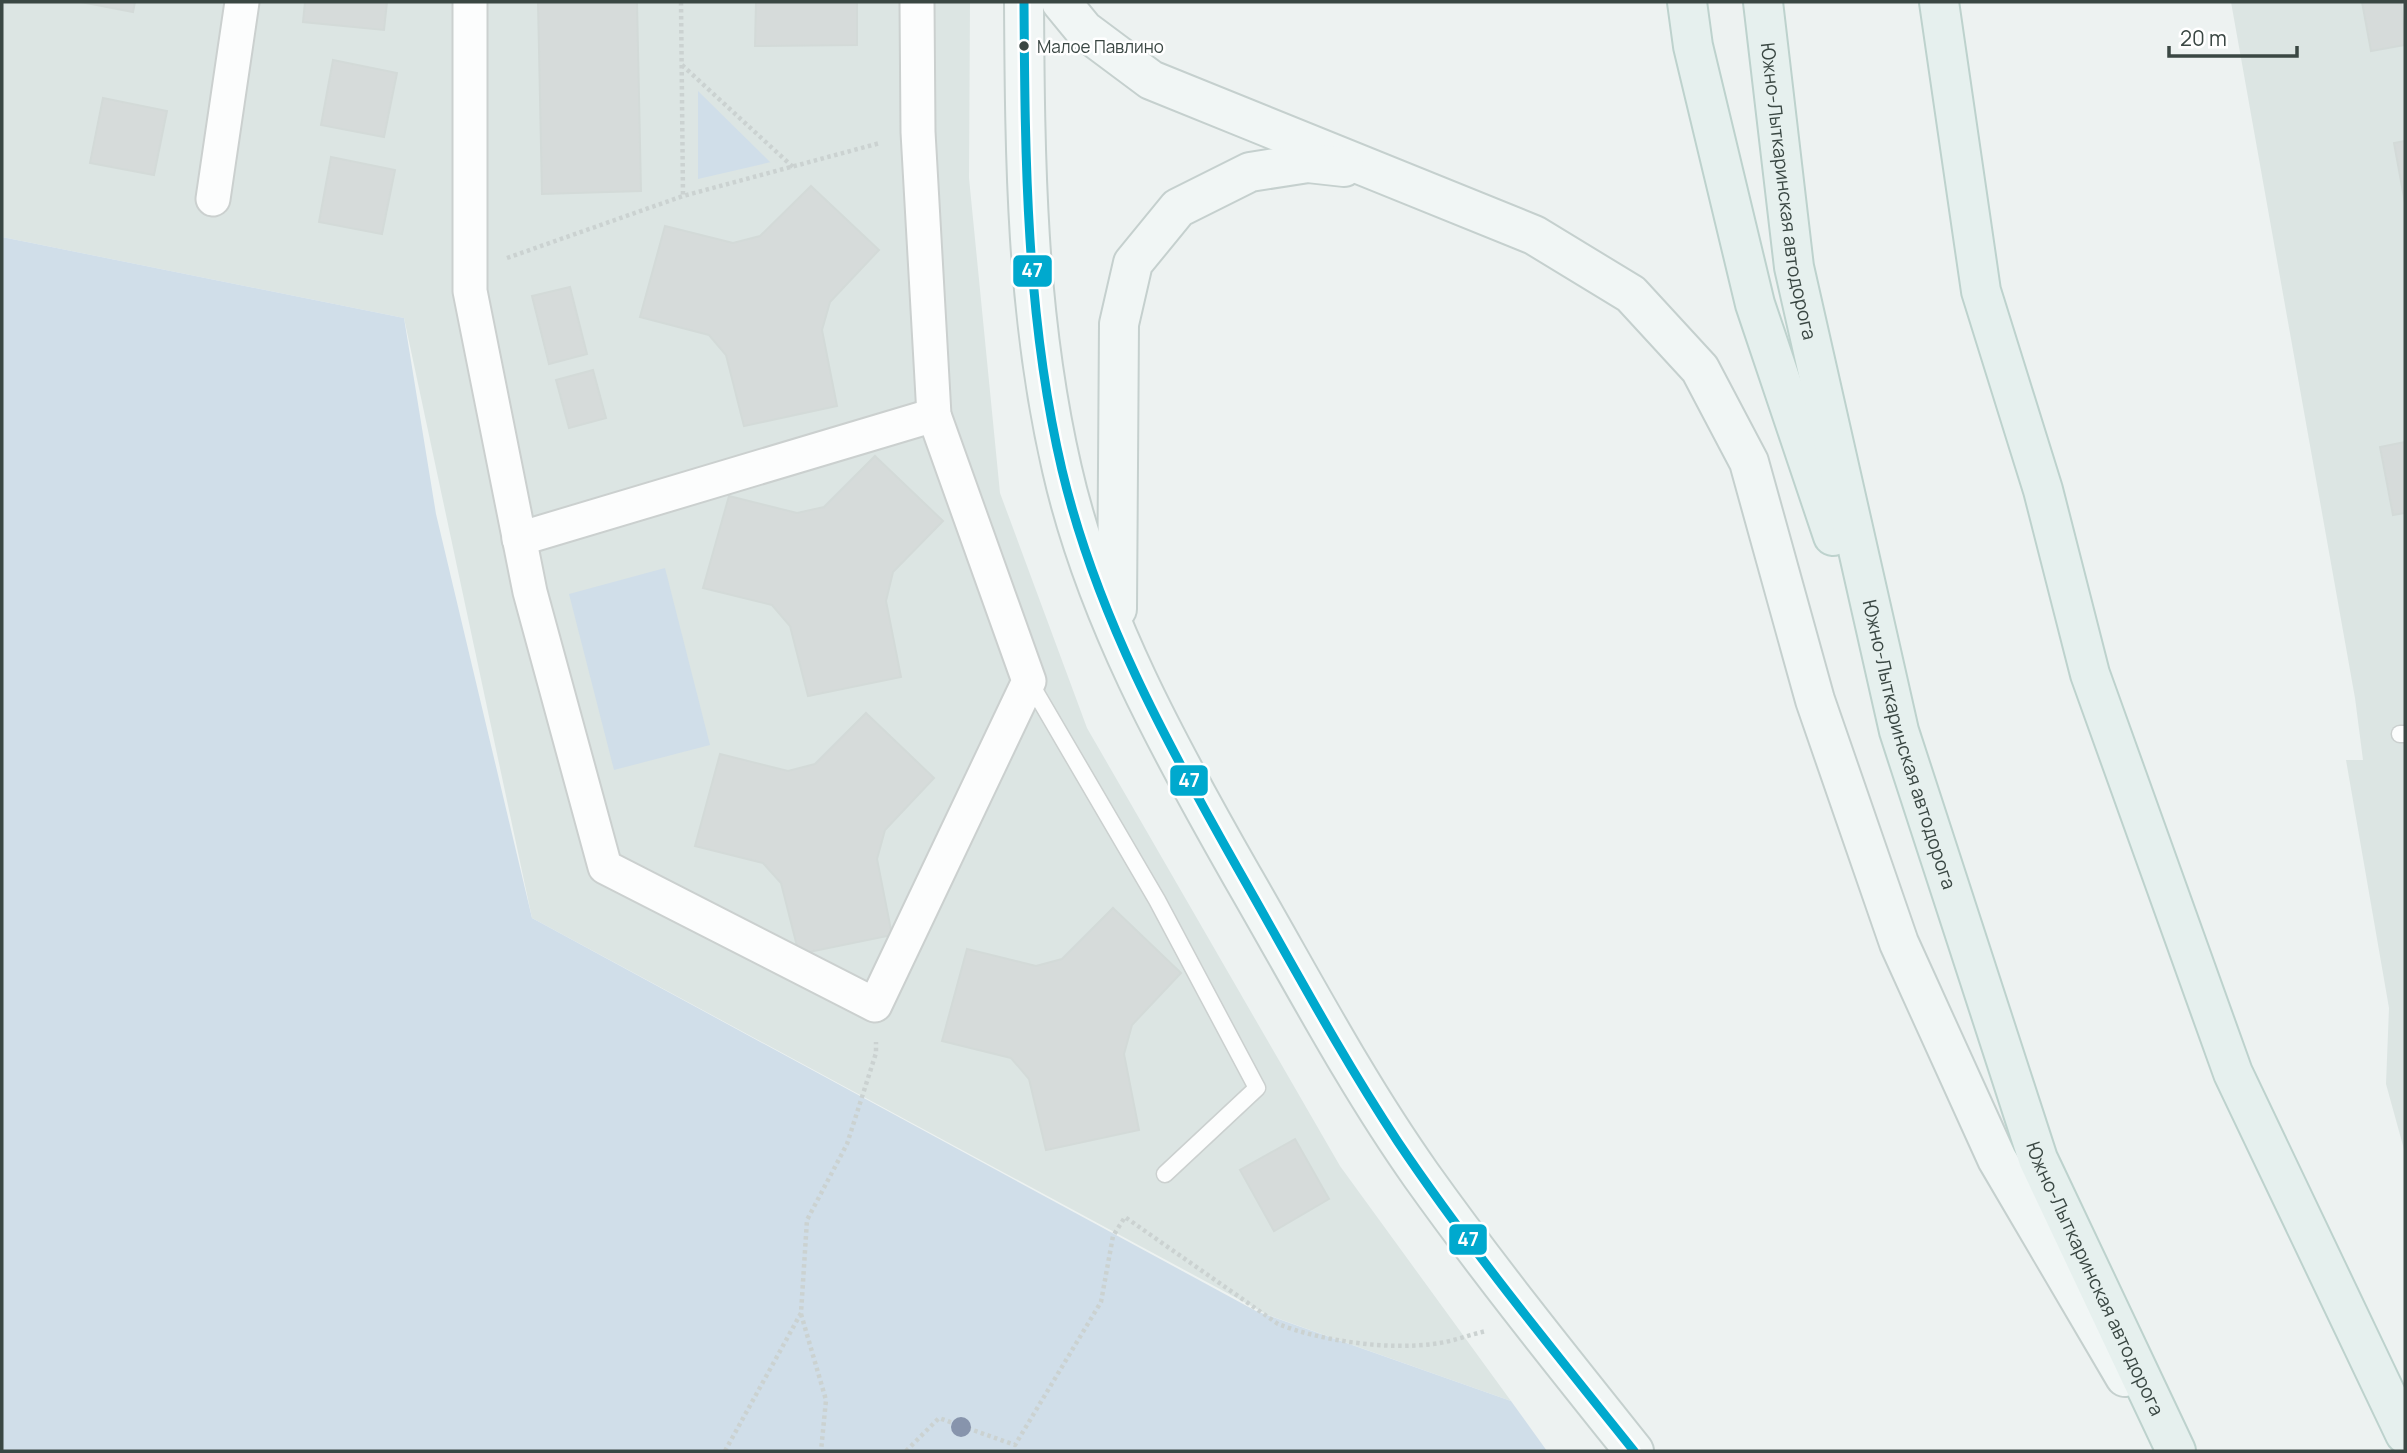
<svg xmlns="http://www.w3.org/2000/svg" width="2407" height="1453" font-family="Manrope,sans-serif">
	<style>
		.residential { fill: #dce5e3 }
		.green { fill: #d0dee9 }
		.building { fill: #d6dbda; stroke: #d3dad8; stroke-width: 2 }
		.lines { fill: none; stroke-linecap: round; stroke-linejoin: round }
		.service-casing { stroke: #cbd0cf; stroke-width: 19 }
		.minor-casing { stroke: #cbd0cf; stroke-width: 37 }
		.secondary-casing { stroke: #c5d0ce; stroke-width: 42 }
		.primary-casing { stroke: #bdd2cd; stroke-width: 42 }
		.path { stroke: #cbd2d1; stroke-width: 4.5; stroke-dasharray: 3.5 3.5; stroke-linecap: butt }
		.service { stroke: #fcfdfd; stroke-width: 16 }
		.minor { stroke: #fcfdfd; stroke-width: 33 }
		.secondary { stroke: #f1f6f5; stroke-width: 38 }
		.primary { stroke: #e6f0ee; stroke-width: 38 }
		.bus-1-casing { stroke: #fff; stroke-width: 14 }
		.bus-1 { stroke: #00a9ce; stroke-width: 9 }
		.tree { fill: #8794ac }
		.bus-dot { fill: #3a4743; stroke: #fff; stroke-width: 2.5 }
		.labels { text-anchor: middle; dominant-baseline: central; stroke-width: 5; stroke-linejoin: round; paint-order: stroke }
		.bus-label { font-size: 17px; fill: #3a4743; stroke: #fff; text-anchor: start }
		.street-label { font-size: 19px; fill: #3a4743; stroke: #fff }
		.line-badge { stroke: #fff; stroke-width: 2.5 }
		.badge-label { font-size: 19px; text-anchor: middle; font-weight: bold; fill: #fff }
	</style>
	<rect width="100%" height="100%" fill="#edf2f1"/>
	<g class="residential">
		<polygon points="2,2 970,2 969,178 1000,493 1087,728 1340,1166 1511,1401 1268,1315 532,918 404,318 2,237"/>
		<polygon points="2231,2 2405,2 2405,1153 2386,1084 2389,1008 2346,760 2363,760 2355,698"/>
	</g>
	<g class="green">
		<polygon points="698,91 770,162 771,162 698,179"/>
		<polygon points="2,237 404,318 436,514 532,918 1256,1311 1511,1401 1547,1451 2,1451"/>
		<polygon points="665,568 710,745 614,770 569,594"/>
	</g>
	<g class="building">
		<polygon points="81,2 135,2 133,12"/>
		<polygon points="305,2 387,2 384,30 303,22"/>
		<polygon points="538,2 637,2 641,191 542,194"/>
		<polygon points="756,2 857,2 857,45 755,46"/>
		<polygon points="2362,2 2401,2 2405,45 2371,51"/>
		<polygon points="333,60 397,73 384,137 321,125"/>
		<polygon points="103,98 167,111 154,175 90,163"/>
		<polygon points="2405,141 2405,203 2394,143"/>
		<polygon points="331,157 395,170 382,234 319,222"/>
		<polygon points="811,186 879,250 830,302 822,330 837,406 744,426 726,355 709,335 640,317 665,226 733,243 760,236"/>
		<polygon points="570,287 587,354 549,364 532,296"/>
		<polygon points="593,370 606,418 569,428 556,380"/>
		<polygon points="2405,442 2405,513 2393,515 2380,447"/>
		<polygon points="875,456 943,521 893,572 886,601 901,677 808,696 790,626 772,605 703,588 729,496 797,513 824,507"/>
		<polygon points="866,713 934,778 885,830 877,859 892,935 799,954 781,883 763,863 695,846 720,754 788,771 815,764"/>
		<polygon points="1113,908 1181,973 1132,1025 1124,1054 1139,1130 1046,1150 1029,1079 1011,1058 942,1041 967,949 1036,966 1062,959"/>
		<polygon points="1295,1139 1329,1199 1274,1231 1240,1170"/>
	</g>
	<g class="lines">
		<g class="service-casing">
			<g id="service">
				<polyline points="1029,681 1157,900 1257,1088 1165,1174"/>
				<polyline points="2400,734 2405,734"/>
			</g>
		</g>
		<g class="minor-casing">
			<g id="minor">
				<polyline points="470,2 470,291 530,592 605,867 875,1005 1029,681 934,415 918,132 917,2"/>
				<polyline points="213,199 242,2"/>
				<polyline points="519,539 934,415"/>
			</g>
		</g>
		<g class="secondary-casing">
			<g id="secondary">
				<path d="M1024 2C1025 161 1026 313 1062 469 1095 614 1169 748 1242 876 1300 976 1354 1080 1421 1175 1488 1269 1562 1361 1634 1451"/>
				<polyline points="1061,2 1084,30 1151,80 1534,235 1631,294 1700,369 1749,462 1815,700 1899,943 1997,1159 2125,1377"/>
				<polyline points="1117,609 1119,324 1133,263 1178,208 1250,172 1308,163 1344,167"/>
			</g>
		</g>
		<g class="primary-casing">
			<g id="primary">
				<polyline points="1687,2 1693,46 1755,304 1833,536"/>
				<path id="s1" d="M1763 2 1794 267 1899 731 2038 1159 2176 1451"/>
				<polyline points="1939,2 1981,291 2043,490 2090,674 2233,1073 2405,1434"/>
			</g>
		</g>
		<g class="path">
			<polyline points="681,2 683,196"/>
			<polyline points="682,65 794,168"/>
			<polyline points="507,258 683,196 880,143"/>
			<polyline points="801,1314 826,1400 821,1451"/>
			<polyline points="725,1451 801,1313 807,1220 847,1144 876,1053 876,1042"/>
			<path d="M906 1451 939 1418 1015 1445 1101 1302 1113 1236 1125 1217 1278 1324C1321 1341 1387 1350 1433 1344 1451 1342 1469 1335 1486 1331"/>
		</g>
		<use href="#service" class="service"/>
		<use href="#minor" class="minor"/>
		<use href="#secondary" class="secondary"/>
		<use href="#primary" class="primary"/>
		<g class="bus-1-casing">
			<path id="bus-1" d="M1024 2C1025 158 1026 317 1062 470 1096 613 1166 742 1238 869 1290 960 1340 1054 1398 1142 1470 1249 1553 1350 1634 1451"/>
		</g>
		<use href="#bus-1" class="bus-1"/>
	</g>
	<circle class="tree" cx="961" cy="1427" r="10"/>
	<circle class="bus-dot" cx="1024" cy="46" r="6"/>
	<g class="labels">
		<g class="bus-label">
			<text x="1037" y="46">Малое Павлино</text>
		</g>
		<g class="street-label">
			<text stroke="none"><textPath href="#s1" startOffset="191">Южно-Лыткаринская автодорога</textPath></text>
			<text stroke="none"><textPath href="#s1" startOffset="758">Южно-Лыткаринская автодорога</textPath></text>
			<text stroke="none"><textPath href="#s1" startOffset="1325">Южно-Лыткаринская автодорога</textPath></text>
		</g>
	</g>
	<g class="line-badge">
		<rect x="1012" y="254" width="41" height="34" rx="7" fill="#00a9ce"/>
		<rect x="1169" y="764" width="40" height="33" rx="7" fill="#00a9ce"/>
		<rect x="1448" y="1223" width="40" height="33" rx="7" fill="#00a9ce"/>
	</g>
	<g class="badge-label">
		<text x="1032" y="277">47</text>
		<text x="1189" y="787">47</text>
		<text x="1468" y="1246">47</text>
	</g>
	<rect width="2407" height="1453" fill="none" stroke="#3a4743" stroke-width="7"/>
	<path d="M2169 46v10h128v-10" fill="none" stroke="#3a4743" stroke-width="3.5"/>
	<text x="2180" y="46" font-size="21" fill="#3a4743" stroke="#ffffff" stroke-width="5" paint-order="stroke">20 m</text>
</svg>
